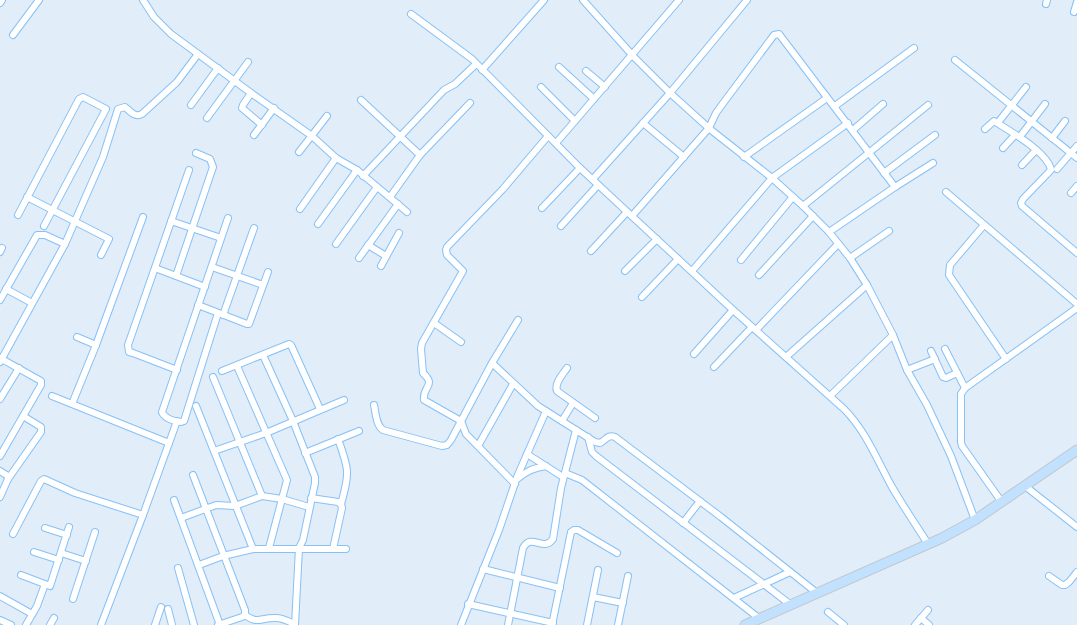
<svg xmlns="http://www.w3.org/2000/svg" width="1077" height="625" font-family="Arial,sans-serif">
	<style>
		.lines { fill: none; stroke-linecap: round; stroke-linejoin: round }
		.street-casing { stroke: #86c1f7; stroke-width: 8 }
		.primary-casing { stroke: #c1c8cd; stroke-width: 11 }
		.street { stroke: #fff; stroke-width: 6 }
		.primary { stroke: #c1e1ff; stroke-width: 9 }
	</style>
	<rect width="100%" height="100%" fill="#e1edf8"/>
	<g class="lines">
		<g class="street-casing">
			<g id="street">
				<polyline points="143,0 154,17 171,34 251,93 312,136 336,158 357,170 407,212"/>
				<polyline points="583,0 634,57 670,93 711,130 772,178 803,206 829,232 850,258 867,285 893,335 907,370 927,405 951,456 975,520"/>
				<polyline points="0,3 2,0"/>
				<polyline points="1046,4 1047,0"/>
				<polyline points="1074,12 1077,2"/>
				<path d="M411 14 472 59 580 168 732 309 844 409C866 431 877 460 892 487 903 506 916 525 928 544"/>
				<polyline points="13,35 39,0"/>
				<polyline points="955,60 1077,158"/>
				<polyline points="559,67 594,99"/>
				<polyline points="482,70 544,0"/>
				<polyline points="586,71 605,87"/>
				<polyline points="541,87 575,121"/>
				<polyline points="251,93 243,105 242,108 262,125"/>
				<polyline points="361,100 420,155"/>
				<polyline points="191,105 218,68"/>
				<polyline points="835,106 914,48"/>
				<polyline points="207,118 248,62"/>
				<polyline points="1000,120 1026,87"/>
				<polyline points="643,123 684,157"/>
				<path d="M985 129 994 121C1008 130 1048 152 1051 170L1023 199 1021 203 1022 206 1077 253"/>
				<polyline points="853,130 883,104"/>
				<polyline points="1022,134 1045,104"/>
				<polyline points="254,135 274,108"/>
				<polyline points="1052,138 1065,121"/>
				<polyline points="556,143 679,0"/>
				<polyline points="1003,148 1015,135"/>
				<polyline points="299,152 327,116"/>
				<polyline points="744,157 827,98"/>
				<polyline points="1022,165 1036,150"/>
				<polyline points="1057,169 1077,146"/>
				<polyline points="884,173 935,135"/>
				<polyline points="363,176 444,90 455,84 476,64"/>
				<polyline points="593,179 670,93 747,0"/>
				<polyline points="946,192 1077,304"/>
				<polyline points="1071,193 1077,186"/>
				<polyline points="27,197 109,239 101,255"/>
				<polyline points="390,197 420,155 470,103"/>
				<polyline points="803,206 928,105"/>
				<polyline points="542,208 580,168"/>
				<polyline points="300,209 336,158"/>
				<polyline points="18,215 79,99 83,97 85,98 106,109 44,226"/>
				<polyline points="632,216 709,128 716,113 724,102 774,35 779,34 895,187"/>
				<polyline points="171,221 221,238"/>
				<polyline points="318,224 357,170"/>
				<polyline points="984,225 950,265 949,275 1006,359"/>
				<polyline points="561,226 598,185"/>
				<polyline points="829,232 895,187 933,163"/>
				<polyline points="336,244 377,187"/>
				<polyline points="368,245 386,256"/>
				<polyline points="591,251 627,212"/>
				<polyline points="0,252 2,248"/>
				<polyline points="359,258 398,204"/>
				<polyline points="850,258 889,231"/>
				<polyline points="741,260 792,198"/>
				<polyline points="381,266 399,233"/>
				<polyline points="212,267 263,285"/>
				<polyline points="155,268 205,287"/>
				<polyline points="625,271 657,239"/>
				<polyline points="692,271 772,178 848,123"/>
				<polyline points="759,275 813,216"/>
				<polyline points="176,276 213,167 210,159 196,153"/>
				<polyline points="6,289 32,303"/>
				<polyline points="642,297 678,259"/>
				<polyline points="0,300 37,235 45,235 65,244"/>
				<polyline points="198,305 247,324 249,324 268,272"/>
				<path d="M218 313 184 421 181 422C175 422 164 418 162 412L228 218"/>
				<polyline points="223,315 254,228"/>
				<polyline points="434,323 461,342"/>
				<polyline points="756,330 838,244"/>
				<polyline points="77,337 96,345"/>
				<polyline points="945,349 965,388"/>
				<polyline points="931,351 943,377 946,378 957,373"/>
				<polyline points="694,354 733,310"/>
				<polyline points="263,355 293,421 315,477 315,483 303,540 299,548 295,625"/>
				<polyline points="786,357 867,285"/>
				<polyline points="0,358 41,381 41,385 0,456"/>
				<path d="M0 362 65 244 103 157 118 109 125 107C130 111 135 118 142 114L177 82 198 54"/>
				<path d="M492 363 538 406 595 442 600 443C606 440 608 434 615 437L721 517 817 593"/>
				<polyline points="237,366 287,480 269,548"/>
				<polyline points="714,367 752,327"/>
				<path d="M567 368C563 374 554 383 557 391L595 418"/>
				<polyline points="177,370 133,353 129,352 128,345 189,170"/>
				<polyline points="907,370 935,359"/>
				<polyline points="222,371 289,344 291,345 320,409"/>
				<polyline points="213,377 262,496 282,499 309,507"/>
				<polyline points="52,396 169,443"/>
				<polyline points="830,396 893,335"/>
				<polyline points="0,399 19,368"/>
				<polyline points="72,404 96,345 143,217"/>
				<path d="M374 405C376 414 376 425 383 430L442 446 447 445 451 440 492 363 518 320"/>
				<polyline points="196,406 253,549"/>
				<polyline points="562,421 573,403"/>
				<polyline points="588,437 592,452 596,456 791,605"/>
				<path d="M338 439C349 469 350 473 341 504"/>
				<polyline points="478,446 513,384"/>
				<polyline points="214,451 266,433 344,400"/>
				<polyline points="305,453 359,431"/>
				<polyline points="527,454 563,477"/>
				<polyline points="0,471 8,476 8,479 0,497"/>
				<polyline points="565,473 582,480 760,619"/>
				<polyline points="193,475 245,610 245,615 242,617 218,625"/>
				<polyline points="8,479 41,432 41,427 23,416"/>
				<path d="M517 479C526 471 534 468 546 466"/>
				<path d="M515 484 466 434 461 421 424 400C422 386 437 386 423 373L421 349 422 343 463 271 447 255 446 250 447 247 503 189 548 136"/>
				<polyline points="1025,486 1077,527"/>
				<polyline points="311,498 338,502 341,504 342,508 333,549"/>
				<polyline points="174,500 220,625"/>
				<polyline points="1001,501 962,446 961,442 961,394 965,388 1077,308"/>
				<polyline points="181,518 216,505 235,506 262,496"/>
				<polyline points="683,523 700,501"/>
				<polyline points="45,528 67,535"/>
				<polyline points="13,534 41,481 44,479 75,493 143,515"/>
				<polyline points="34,552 59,560"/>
				<polyline points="61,553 86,561"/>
				<polyline points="199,565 223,556 253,549 346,549"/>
				<polyline points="178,568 194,625"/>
				<polyline points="483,569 560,588"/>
				<polyline points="21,575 50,586 69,527"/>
				<polyline points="1049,576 1062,585 1065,585 1069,582 1077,572"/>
				<polyline points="0,596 32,614"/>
				<polyline points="593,597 623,603"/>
				<polyline points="734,598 790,572"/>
				<polyline points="73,599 95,532"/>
				<polyline points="468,604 553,623"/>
				<polyline points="168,609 172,625"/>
				<polyline points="828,612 844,625"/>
				<path d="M245 615C259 625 260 617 277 618 283 618 289 622 295 624"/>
				<polyline points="921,618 929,625"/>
				<polyline points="0,620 11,625"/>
				<polyline points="26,625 37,606 45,584"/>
				<polyline points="50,625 54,618"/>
				<polyline points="101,625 143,515 177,421"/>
				<polyline points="155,625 161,607"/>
				<polyline points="461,625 499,530 517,477 546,411"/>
				<path d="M508 625 523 548C532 532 543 553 553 539L561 488 576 430"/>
				<polyline points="552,625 571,532 574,530 578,530 617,553"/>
				<polyline points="587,625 598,570"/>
				<polyline points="618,625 628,576"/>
				<polyline points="915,625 928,610"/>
			</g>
		</g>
		<g class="primary-casing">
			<polyline id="primary" points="745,625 942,538 975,520 1077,450"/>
		</g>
		<use href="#street" class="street"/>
		<use href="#primary" class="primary"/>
	</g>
</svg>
